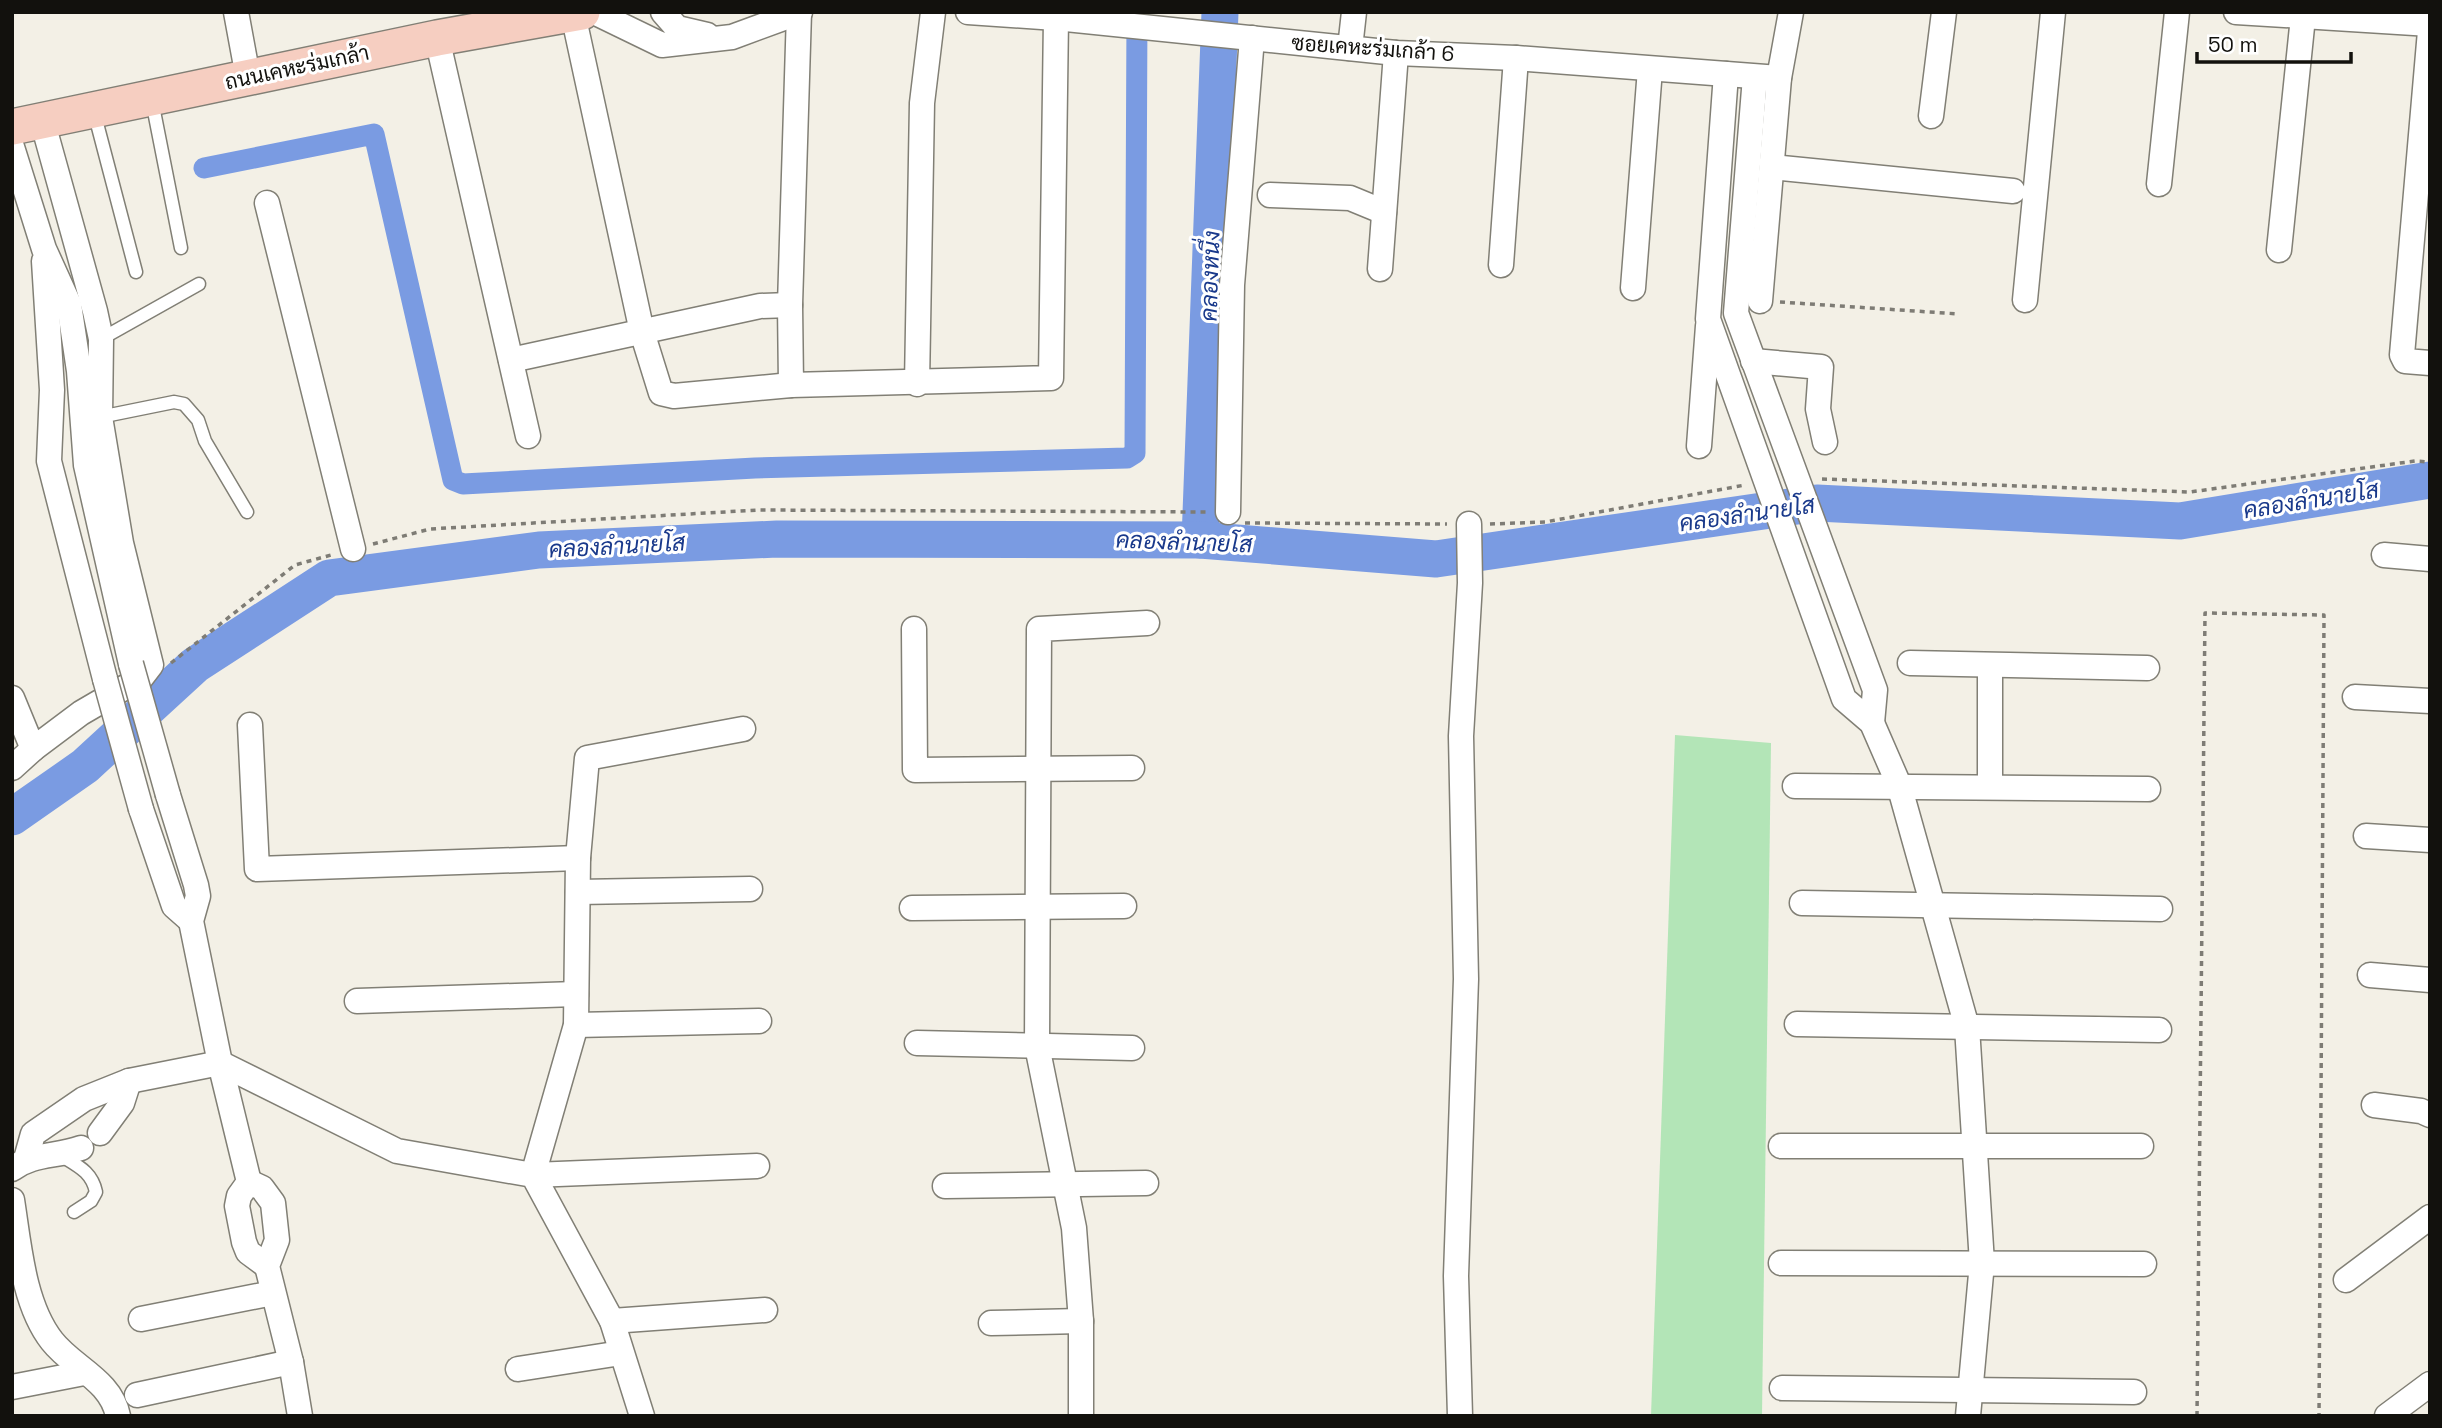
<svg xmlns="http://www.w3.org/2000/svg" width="2442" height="1428" font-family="'Space Grotesk',Sarabun,sans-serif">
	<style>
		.green { fill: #b3e5b7 }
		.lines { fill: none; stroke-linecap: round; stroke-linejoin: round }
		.canal { stroke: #7a9be2; stroke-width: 21 }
		.river { stroke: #7a9be2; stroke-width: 37 }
		.lane-casing { stroke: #817f75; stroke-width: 15 }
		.street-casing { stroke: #817f75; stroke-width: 27 }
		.secondary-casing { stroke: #817f75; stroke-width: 38 }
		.path { stroke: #7e7c75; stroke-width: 3.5; stroke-dasharray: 5 5; stroke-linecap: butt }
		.lane { stroke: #fff; stroke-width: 12 }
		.street { stroke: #fff; stroke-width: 24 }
		.secondary { stroke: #f6cec1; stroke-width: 35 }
		.street-bridge-casing { stroke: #817f75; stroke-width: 27; stroke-linecap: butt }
		.street-bridge { stroke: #fff; stroke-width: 24 }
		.labels { text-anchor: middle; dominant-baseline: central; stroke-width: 6; stroke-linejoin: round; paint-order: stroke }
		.street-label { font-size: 21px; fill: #12110d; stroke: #fff }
		.water-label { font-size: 23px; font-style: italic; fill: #19398b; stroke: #fff }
	</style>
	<rect width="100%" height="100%" fill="#f3f0e6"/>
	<polygon class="green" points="1675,735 1771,743 1762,1416 1651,1416"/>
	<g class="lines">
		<polyline class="canal" points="204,168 374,134 453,480 463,484 755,468 1127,458 1135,453 1137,12"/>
		<g class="river">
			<polyline points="1200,540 1220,12"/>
			<polyline points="12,817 85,766 195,665 329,578 539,550 777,539 1200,540 1436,559 1817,503 2180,521 2430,480"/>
		</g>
		<g class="lane-casing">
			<g id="lane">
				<polyline points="152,101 181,248"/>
				<polyline points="94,112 136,272"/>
				<polyline points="101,339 199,284"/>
				<polyline points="100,417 174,402 184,404 198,420 205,441 247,512"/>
				<path d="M62 1156C78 1166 92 1172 96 1192L91 1201 74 1212"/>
			</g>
		</g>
		<g class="street-casing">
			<g id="street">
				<polyline points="236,12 248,77"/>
				<polyline points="594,12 662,45 732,37 800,12"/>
				<polyline points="663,12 677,28 707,35"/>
				<polyline points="799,12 790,305 791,385 1051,378 1056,18"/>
				<polyline points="968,12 1056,18 1396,53 1516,58 1779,78"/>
				<polyline points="2236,12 2430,24"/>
				<polyline points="573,14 642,332 661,393 674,396 791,385"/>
				<polyline points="2430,31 2402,355 2405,361 2430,363"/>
				<polyline points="437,38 528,436"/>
				<polyline points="1350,48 1354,12"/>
				<polyline points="1726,74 1708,319 1844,699 1872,723 1899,785 1967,1027 1982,1263 1968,1416"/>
				<polyline points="1755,77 1736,313 1875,690 1872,723"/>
				<polyline points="1931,116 1944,12"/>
				<polyline points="12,147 44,249 69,304 79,371 86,465 131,664"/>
				<polyline points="1772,167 2013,191"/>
				<polyline points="2159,184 2177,12"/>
				<polyline points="1270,195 1350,198 1384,212"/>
				<polyline points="267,203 353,549"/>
				<polyline points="2279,250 2303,17"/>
				<polyline points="44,261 52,390 49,461 105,679"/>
				<polyline points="1501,265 1516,58"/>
				<polyline points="1380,269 1396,53"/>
				<polyline points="1633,288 1650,69"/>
				<polyline points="2025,300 2053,12"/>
				<polyline points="1760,301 1779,78 1791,12"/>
				<polyline points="511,360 760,306 790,305"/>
				<polyline points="1753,361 1821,367 1818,409 1825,442"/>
				<polyline points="917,384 922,103 933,12"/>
				<polyline points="1699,446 1708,326"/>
				<polyline points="1228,512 1232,285 1252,38"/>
				<polyline points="2384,555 2430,559"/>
				<polyline points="914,629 915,770 1132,768"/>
				<polyline points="1910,663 2147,668"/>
				<polyline points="2355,697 2430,701"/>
				<polyline points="12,698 33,749 81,713 141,678 151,665 121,543 100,417 101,339 95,311 42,120"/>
				<polyline points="250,725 257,869 578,858"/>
				<polyline points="743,729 587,758 578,858 576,1025 533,1175 757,1166"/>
				<polyline points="12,768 33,749"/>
				<polyline points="1795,786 2148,789"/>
				<polyline points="1990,787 1990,666"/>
				<polyline points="168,795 196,885 198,896 191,921 220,1063 249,1182 239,1196 237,1206 244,1242 248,1252 267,1266"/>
				<polyline points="141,809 174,906 191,921"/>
				<polyline points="2366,836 2430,840"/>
				<polyline points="578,892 750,889"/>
				<polyline points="1802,903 2160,909"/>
				<polyline points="912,908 1124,906"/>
				<polyline points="2370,975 2430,980"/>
				<polyline points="357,1001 576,994"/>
				<polyline points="1797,1024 2159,1030"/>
				<polyline points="576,1025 759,1021"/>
				<polyline points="917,1043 1132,1048"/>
				<polyline points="2374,1105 2421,1111 2430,1115"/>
				<polyline points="100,1133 122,1103 129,1081"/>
				<polyline points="1781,1146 2141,1146"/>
				<polyline points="26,1159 33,1134 84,1099 129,1081 220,1063 397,1151 533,1175 612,1321 642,1416"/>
				<path d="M12 1169C33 1153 56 1157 81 1148"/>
				<polyline points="249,1182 262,1188 273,1203 277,1240 267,1266 291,1362 300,1416"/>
				<polyline points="945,1186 1146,1183"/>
				<path d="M12 1200C19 1244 23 1304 52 1341 73 1368 111 1380 118 1416"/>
				<polyline points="1781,1263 2144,1264"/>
				<polyline points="2346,1280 2430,1217"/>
				<polyline points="141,1319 273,1293"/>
				<polyline points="612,1321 765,1310"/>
				<polyline points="991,1323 1081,1321"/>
				<polyline points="518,1369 621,1353"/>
				<polyline points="12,1387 84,1373"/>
				<polyline points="1782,1388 2134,1392"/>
				<polyline points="137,1395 291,1362"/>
				<polyline points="1081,1416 1081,1321 1074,1228 1037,1046 1039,629 1147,623"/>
				<polyline points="1460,1416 1456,1276 1466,979 1461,736 1470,583 1469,524"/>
				<polyline points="2387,1416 2430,1384"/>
			</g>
		</g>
		<g class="secondary-casing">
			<polyline id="secondary" points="12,127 437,38 582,12"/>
		</g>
		<g class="path">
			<polyline points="1780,302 1959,314"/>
			<polyline points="1822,479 2190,492 2415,461 2430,462"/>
			<polyline points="1245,523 1447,524"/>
			<polyline points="1490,524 1545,522 1745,485"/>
			<polyline points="373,544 430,529 758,510 1206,512"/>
			<polyline points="171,663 295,565 331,555"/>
			<polyline points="2197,1416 2205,613 2324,615 2319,1416"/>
		</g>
		<use href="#lane" class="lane"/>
		<use href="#street" class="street"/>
		<use href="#secondary" class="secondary"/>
		<g class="street-bridge-casing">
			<g id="street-bridge">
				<polyline points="131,664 168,795"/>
				<polyline points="105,679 141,809"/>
			</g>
		</g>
		<use href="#street-bridge" class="street-bridge"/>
	</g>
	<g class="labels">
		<g class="street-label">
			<text transform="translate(1373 48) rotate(4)">ซอยเคหะร่มเกล้า 6</text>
			<text transform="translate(297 67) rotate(-12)">ถนนเคหะร่มเกล้า</text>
		</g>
		<g class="water-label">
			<text transform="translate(1210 276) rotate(-88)">คลองหนึ่ง</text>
			<text transform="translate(2311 500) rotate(-9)">คลองลำนายโส</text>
			<text transform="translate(1747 514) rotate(-8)">คลองลำนายโส</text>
			<text transform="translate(1184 542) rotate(2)">คลองลำนายโส</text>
			<text transform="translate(617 546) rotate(-3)">คลองลำนายโส</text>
		</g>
	</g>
	<rect width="2442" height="1428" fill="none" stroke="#12110d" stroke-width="28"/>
	<path d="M2197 52v10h154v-10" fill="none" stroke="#12110d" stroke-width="3.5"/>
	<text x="2208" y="52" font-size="21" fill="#12110d" stroke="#ffffff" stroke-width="5" paint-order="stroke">50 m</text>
</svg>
